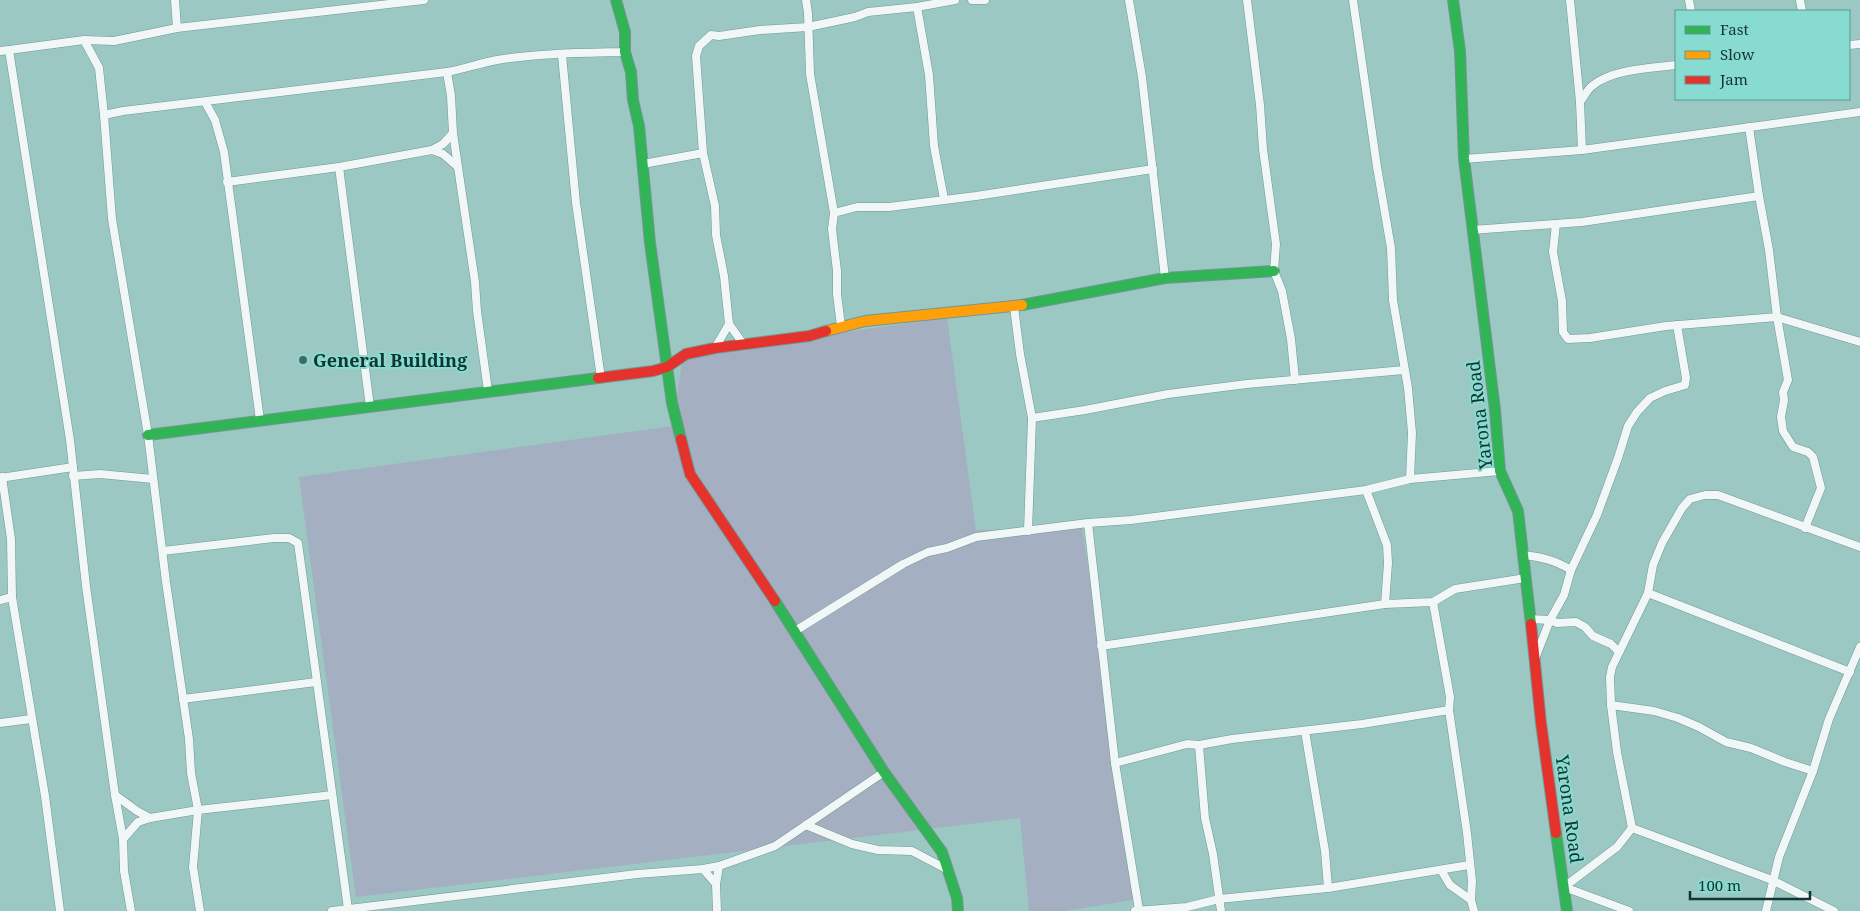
<svg xmlns="http://www.w3.org/2000/svg" width="1860" height="911" font-family="'Noto Serif',serif">
	<style>
		.green { fill: #a4afc1 }
		.lines { fill: none; stroke-linecap: round; stroke-linejoin: round }
		.street-casing { stroke: #739793; stroke-width: 9 }
		.fast-casing { stroke: #739793; stroke-width: 12 }
		.slow-casing { stroke: #739793; stroke-width: 12 }
		.jam-casing { stroke: #739793; stroke-width: 12 }
		.street { stroke: #f0f7f6; stroke-width: 8 }
		.fast { stroke: #30b455; stroke-width: 10 }
		.slow { stroke: #ff9f0a; stroke-width: 10 }
		.jam { stroke: #e5322d; stroke-width: 10 }
		.poi-dot { fill: #426864; stroke: #88dbd0; stroke-width: 2 }
		.labels { text-anchor: middle; dominant-baseline: central; stroke-width: 4; stroke-linejoin: round; paint-order: stroke }
		.poi-label { font-size: 18px; font-weight: bold; fill: #123531; stroke: #88dbd0; text-anchor: start }
		.street-label { font-size: 18px; fill: #123531; stroke: #88dbd0 }
	</style>
	<rect width="100%" height="100%" fill="#9bc8c2"/>
	<polygon class="green" points="947,318 976,530 1082,528 1139,899 1064,911 1029,911 1020,818 356,897 299,477 673,426 683,354"/>
	<g class="lines">
		<g class="street-casing">
			<g id="street">
				<polyline points="175,0 177,28"/>
				<polyline points="806,0 808,13 810,74 834,213 832,229 837,271 837,294 841,326"/>
				<polyline points="972,0 985,0"/>
				<polyline points="1129,0 1142,77 1165,278"/>
				<polyline points="1247,0 1260,105 1263,149 1276,244 1274,271 1282,291 1291,339 1295,380"/>
				<polyline points="1353,0 1377,167 1391,248 1393,300 1408,388 1412,433 1410,479"/>
				<polyline points="1570,0 1580,102 1582,150"/>
				<polyline points="1689,0 1691,11"/>
				<polyline points="1800,0 1802,11"/>
				<polyline points="917,7 929,75 934,146 944,199"/>
				<polyline points="84,40 99,68 104,115 112,219 148,435 166,582 189,739 191,773 198,810 193,867 200,911"/>
				<polyline points="1849,45 1860,44"/>
				<polyline points="9,50 84,40 114,41 177,28 424,0"/>
				<polyline points="0,51 9,50 70,440 86,586 115,795 123,839 124,871 131,911"/>
				<polyline points="562,55 576,203 601,378"/>
				<polyline points="447,72 451,96 453,133 475,282 477,311 488,391"/>
				<polyline points="205,102 215,120 224,152 260,420"/>
				<path d="M1580 102C1584 97 1587 90 1592 86 1611 69 1652 68 1676 65"/>
				<path d="M104 115 123 111 447 72C464 69 480 63 497 60 539 53 583 53 625 52"/>
				<polyline points="1749,127 1759,196 1769,250 1777,317 1788,380 1783,392 1784,400 1781,417 1783,431 1793,447 1808,452 1813,457 1821,488 1805,528"/>
				<polyline points="432,150 443,154 458,167"/>
				<polyline points="1464,159 1582,150 1860,112"/>
				<polyline points="643,164 703,153"/>
				<polyline points="339,167 370,407"/>
				<polyline points="227,182 339,167 432,150 443,144 453,133"/>
				<polyline points="834,213 857,207 889,207 976,196 1153,169"/>
				<polyline points="1556,224 1553,252 1562,301 1563,332 1568,339 1590,338 1666,326 1777,317 1860,342"/>
				<polyline points="1472,230 1582,222 1759,196"/>
				<polyline points="1014,307 1020,354 1032,418 1028,531"/>
				<polyline points="744,345 729,324 724,276 716,235 715,206 703,153 696,56 699,46 711,35 719,36 760,30 808,27 855,17 868,12 917,7 955,0"/>
				<polyline points="715,348 729,324"/>
				<polyline points="1032,418 1085,410 1168,394 1247,384 1404,370"/>
				<polyline points="73,476 100,474 153,479"/>
				<polyline points="2,477 11,539 12,597 45,796 60,911"/>
				<polyline points="0,478 73,467"/>
				<polyline points="1366,490 1387,545 1388,563 1385,604"/>
				<polyline points="1088,523 1115,763 1139,910"/>
				<polyline points="163,551 274,538 289,538 298,543 348,909"/>
				<path d="M1523 555C1541 557 1555 560 1571 570"/>
				<polyline points="1648,593 1850,672"/>
				<polyline points="0,600 12,597"/>
				<polyline points="1433,602 1450,697 1449,710 1467,833 1472,881 1471,900 1474,911"/>
				<polyline points="1530,619 1550,620 1557,623 1576,622 1585,627 1593,636 1611,644 1619,652"/>
				<polyline points="795,631 903,564 928,552 947,548 976,537 1088,523 1131,520 1366,490 1410,479 1500,471"/>
				<polyline points="1101,646 1385,604 1433,602 1455,589 1526,578"/>
				<polyline points="1536,656 1550,620 1564,595 1571,570 1597,515 1618,458 1628,426 1637,412 1650,398 1665,391 1685,385 1686,378 1677,325"/>
				<polyline points="183,699 316,682"/>
				<polyline points="1611,705 1654,711 1678,718 1699,727 1726,742 1751,748 1785,762 1813,771"/>
				<polyline points="0,723 31,719"/>
				<polyline points="1305,731 1325,851 1328,888"/>
				<polyline points="1199,745 1205,818 1213,854 1221,911"/>
				<polyline points="1115,763 1187,744 1199,745 1232,739 1362,724 1449,710"/>
				<polyline points="115,795 137,811 150,818"/>
				<polyline points="806,825 852,844 878,850 912,851 948,870"/>
				<polyline points="1632,828 1617,752 1611,705 1610,677 1612,667 1648,593 1653,565 1662,543 1682,508 1690,499 1705,495 1718,495 1860,547"/>
				<polyline points="1632,828 1772,880 1834,911"/>
				<polyline points="123,839 138,822 150,818 198,810 332,795"/>
				<polyline points="703,869 716,884"/>
				<polyline points="1441,870 1450,885 1471,900"/>
				<polyline points="332,911 637,874 703,869 719,866 775,846 884,772"/>
				<polyline points="717,911 716,884 719,866"/>
				<polyline points="1135,911 1187,907 1219,899 1328,888 1469,865"/>
				<polyline points="1629,911 1564,887 1617,847 1632,828"/>
				<polyline points="1766,911 1779,857 1813,771 1829,719 1860,647"/>
			</g>
		</g>
		<g class="fast-casing">
			<g id="fast">
				<polyline points="616,0 625,32 625,52 631,72 633,100 639,126 650,243 672,403 681,439"/>
				<polyline points="1453,0 1460,51 1464,159 1495,410 1500,471 1518,511 1531,624"/>
				<polyline points="1022,305 1165,278 1274,271"/>
				<polyline points="148,435 598,378"/>
				<polyline points="775,601 884,772 942,852 957,898 958,911"/>
				<polyline points="1556,833 1567,911"/>
			</g>
		</g>
		<g class="slow-casing">
			<polyline id="slow" points="826,331 865,321 1022,305"/>
		</g>
		<g class="jam-casing">
			<g id="jam">
				<polyline points="598,378 653,371 667,367 686,354 715,348 809,336 826,331"/>
				<polyline points="681,439 690,474 775,601"/>
				<polyline points="1531,624 1541,723 1556,833"/>
			</g>
		</g>
		<use href="#street" class="street"/>
		<use href="#fast" class="fast"/>
		<use href="#slow" class="slow"/>
		<use href="#jam" class="jam"/>
	</g>
	<circle class="poi-dot" cx="303" cy="360" r="5"/>
	<g class="labels">
		<g class="poi-label">
			<text x="313" y="360">General Building</text>
		</g>
		<g class="street-label">
			<text transform="translate(1479 415) rotate(-97)">Yarona Road</text>
			<text transform="translate(1570 809) rotate(82)">Yarona Road</text>
		</g>
	</g>
	<rect x="1675" y="10" width="175" height="90" fill="#88dbd0" stroke="#599990"/>
	<rect x="1685" y="26" width="25" height="8" fill="#30b455" stroke="#599990"/>
	<text x="1720" y="35" font-size="15" fill="#123531">Fast</text>
	<rect x="1685" y="51" width="25" height="8" fill="#ff9f0a" stroke="#599990"/>
	<text x="1720" y="60" font-size="15" fill="#123531">Slow</text>
	<rect x="1685" y="76" width="25" height="8" fill="#e5322d" stroke="#599990"/>
	<text x="1720" y="85" font-size="15" fill="#123531">Jam</text>
	<path d="M1690 891v8h120v-8" fill="none" stroke="#123531" stroke-width="2.5"/>
	<text x="1698" y="891" font-size="15" fill="#123531" stroke="#88dbd0" stroke-width="4" paint-order="stroke">100 m</text>
</svg>
